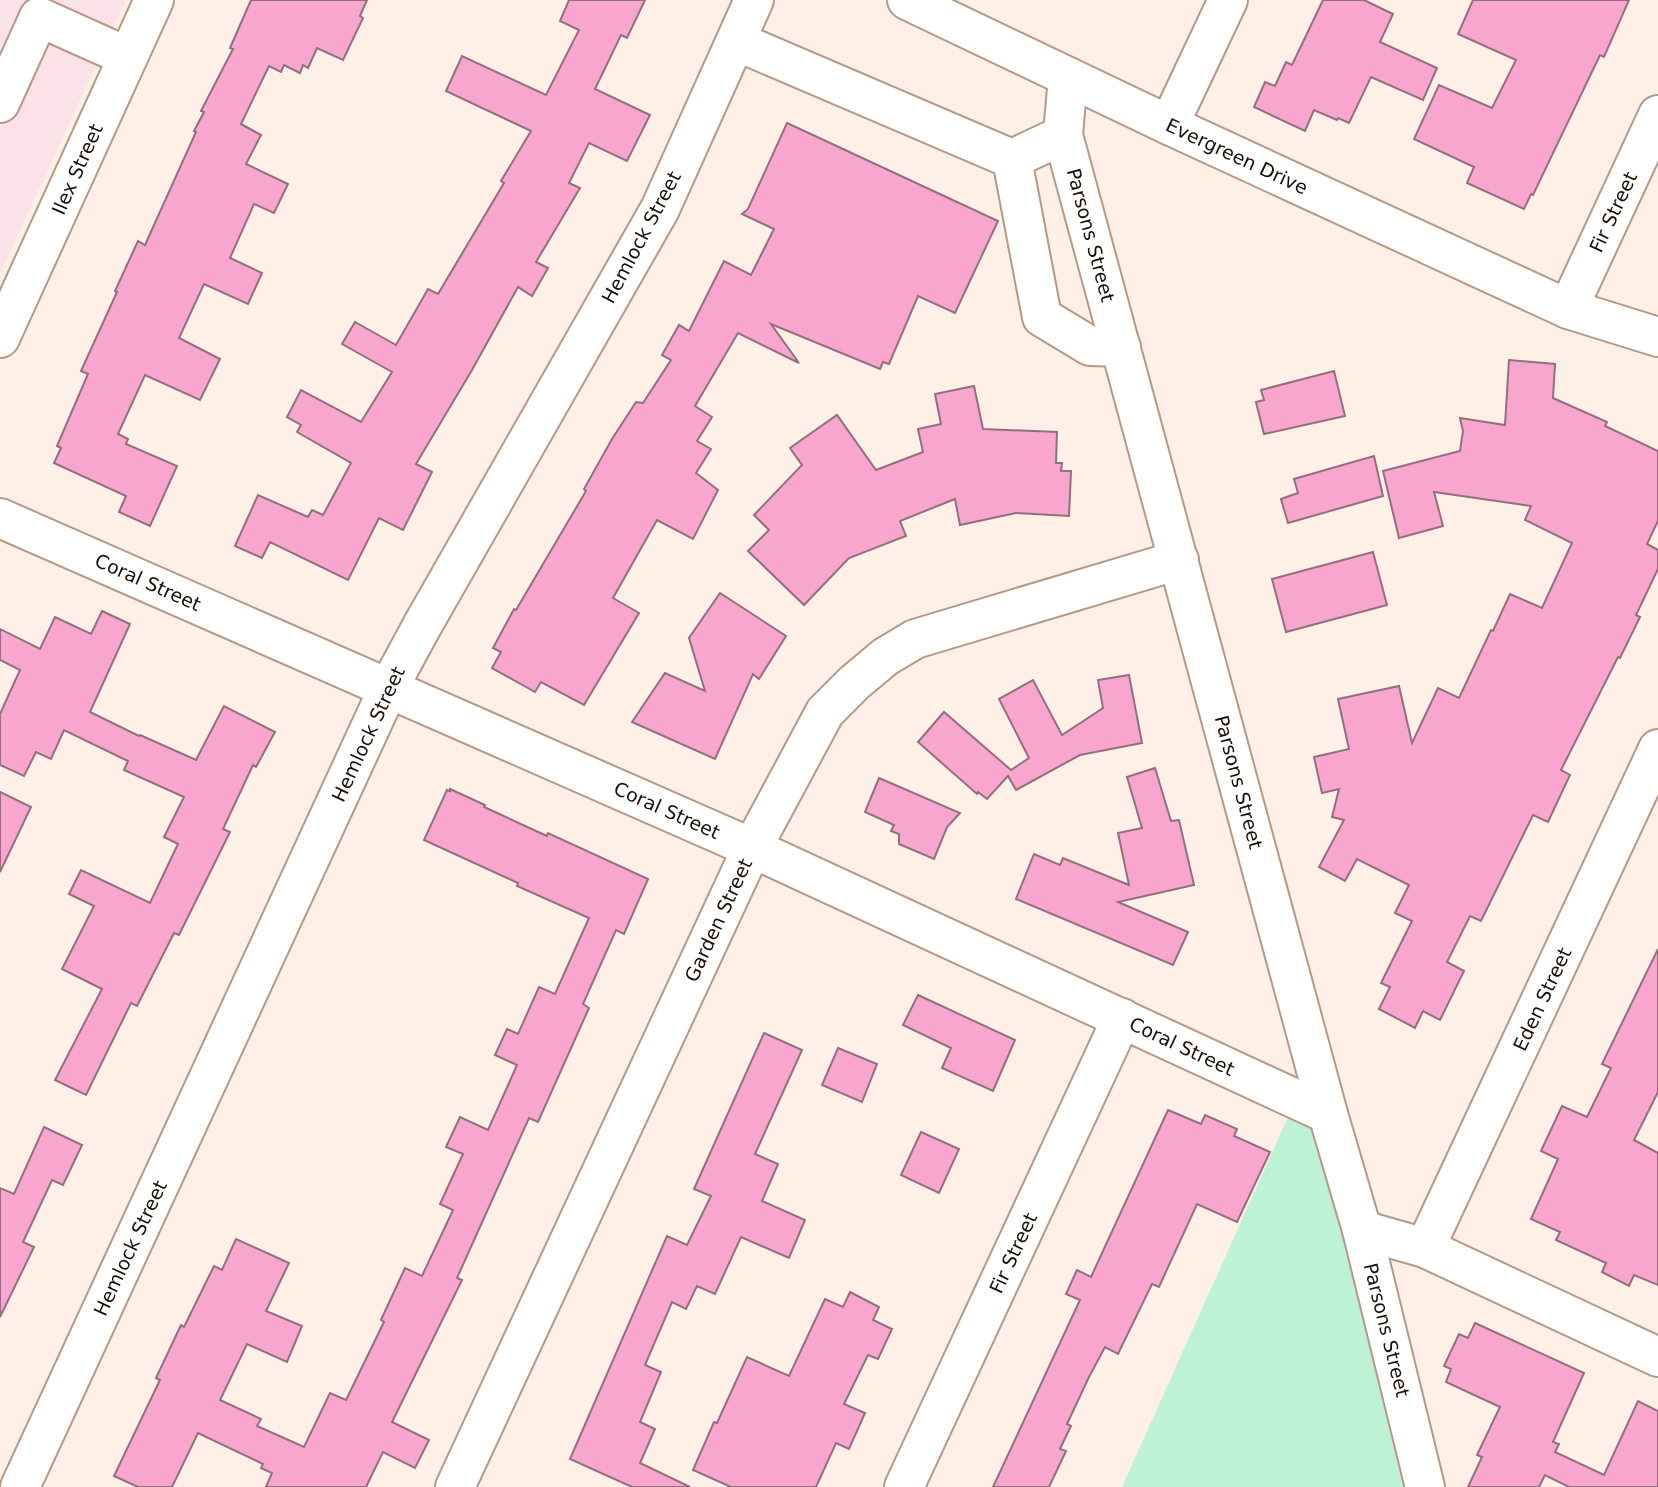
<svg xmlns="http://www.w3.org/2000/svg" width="1658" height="1487" font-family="'DejaVu Sans',sans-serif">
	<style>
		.education { fill: #fbe1e8 }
		.green { fill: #bef2d5 }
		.building { fill: #f9a6ce; stroke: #926f7f; stroke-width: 2 }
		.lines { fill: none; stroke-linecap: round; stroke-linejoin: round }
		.minor-casing { stroke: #b89882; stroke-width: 42 }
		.minor { stroke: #fff; stroke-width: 38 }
		.labels { text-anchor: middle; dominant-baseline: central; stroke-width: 5; stroke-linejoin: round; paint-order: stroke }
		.street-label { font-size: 19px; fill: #190e06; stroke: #fff }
	</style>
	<rect width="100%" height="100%" fill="#fef0e6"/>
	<polygon class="education" points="0,0 126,0 0,274"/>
	<polygon class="green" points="1293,1106 1317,1133 1325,1157 1406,1487 1122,1487"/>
	<g class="building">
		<polygon points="251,0 367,0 360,16 363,18 343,60 317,48 308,68 303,65 300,73 284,65 281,72 269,66 241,124 261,135 246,164 288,184 274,213 254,204 230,258 262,273 248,304 204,284 179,338 220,359 200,400 145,375 118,434 128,439 126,444 177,466 150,526 119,512 126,496 54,463 61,448 57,446 88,374 81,371 117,292 115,291 138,241 145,245 196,132 194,131 204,112 201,111 233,49 230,48"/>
		<polygon points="569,0 645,0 627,38 621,35 595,89 650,115 627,161 589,143 569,183 580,188 536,262 548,268 532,296 518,287 472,370 416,464 432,472 403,530 379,518 348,580 270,542 262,558 235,546 258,495 308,517 312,510 323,515 351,463 297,432 301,425 287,417 301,390 361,422 392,372 342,344 355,322 396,345 428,289 438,294 504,183 501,181 531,131 446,91 462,56 546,95 579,30 560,21"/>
		<polygon points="1323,0 1364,0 1393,14 1380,42 1437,68 1423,100 1371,77 1349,123 1338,118 1337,120 1314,110 1305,131 1254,107 1265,82 1275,86 1286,62 1292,65"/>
		<polygon points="1473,0 1629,0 1604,57 1600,55 1533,195 1531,194 1524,209 1467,183 1474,167 1414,139 1439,85 1492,108 1516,60 1458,34"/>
		<polygon points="787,123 998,221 955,313 918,296 889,364 883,362 880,369 771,324 799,363 738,333 695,406 712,417 697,441 711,449 696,473 718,490 693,539 657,520 613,598 639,613 584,705 541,682 535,692 492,668 501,652 493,648 514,609 516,610 586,491 584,489 612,439 636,402 643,403 671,360 662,355 679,325 689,331 724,261 751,275 774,229 742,214 748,209"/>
		<polygon points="1509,360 1555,364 1553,398 1607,422 1605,426 1658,451 1658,521 1647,544 1658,550 1658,569 1636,615 1640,617 1620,658 1618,657 1561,770 1570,775 1548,822 1533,815 1481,921 1470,916 1447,962 1464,971 1440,1020 1423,1011 1415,1028 1379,1009 1390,987 1381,983 1412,921 1395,913 1409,885 1357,859 1345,881 1319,867 1344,820 1332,817 1339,789 1322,793 1314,757 1349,749 1338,699 1399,686 1412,743 1438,688 1459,698 1491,630 1493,631 1510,594 1542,608 1572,543 1525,520 1531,506 1434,492 1443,526 1399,538 1383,471 1460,451 1463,431 1460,418 1505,425"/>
		<polygon points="1334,371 1345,416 1264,434 1256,402 1264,400 1261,390"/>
		<polygon points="974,386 983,429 1057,432 1056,463 1062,463 1061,471 1071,471 1069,516 1016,513 960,525 955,499 900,521 906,536 849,558 804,605 748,551 769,530 754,515 802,465 790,448 837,415 876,470 923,452 918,429 941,424 935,394"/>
		<polygon points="1374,456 1383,496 1288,523 1281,499 1298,493 1294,479"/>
		<polygon points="1373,552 1387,605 1286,632 1272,579"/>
		<polygon points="720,593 786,636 759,679 753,674 715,759 632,722 665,673 705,691 689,638"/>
		<polygon points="102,611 130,624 90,712 139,736 140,735 196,760 224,706 275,732 256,767 253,765 223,829 230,832 179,935 174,933 137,1006 131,1003 86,1095 55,1080 102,989 62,969 94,906 69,894 81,870 150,903 178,844 164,837 184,797 124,770 128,761 64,730 51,759 36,752 24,776 0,765 0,714 20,670 0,660 0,629 40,649 55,617 91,634"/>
		<polygon points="1129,675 1142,743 1080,755 1016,790 1008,776 987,799 978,792 977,794 918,742 944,712 1011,770 1029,758 999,699 1033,680 1062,735 1103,708 1098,680"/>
		<polygon points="1155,768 1171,821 1179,820 1194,885 1118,902 1188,932 1173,965 1016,899 1034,854 1060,865 1063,858 1129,885 1118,833 1142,828 1127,777"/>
		<polygon points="879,778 960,813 947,827 934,859 899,844 899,834 891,831 894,825 865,812"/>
		<polygon points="450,789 485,805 484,807 547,836 548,833 648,879 624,934 616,930 583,1004 589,1008 538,1122 529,1118 457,1278 462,1280 392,1422 429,1440 415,1468 383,1452 366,1487 266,1487 272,1473 261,1468 263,1464 198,1433 172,1487 138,1487 114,1476 160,1380 156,1378 181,1325 184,1327 214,1266 222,1270 236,1239 289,1263 266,1311 302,1326 287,1362 247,1344 220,1400 261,1419 257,1426 304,1447 330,1393 346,1400 384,1322 381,1320 405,1268 422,1276 453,1210 440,1204 463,1154 446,1147 460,1117 488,1130 517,1065 495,1055 507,1029 518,1034 539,987 555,994 589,918 517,886 518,883 424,840 447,790 450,791"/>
		<polygon points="0,792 31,807 0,872"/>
		<polygon points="1658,949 1658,1092 1634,1140 1658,1153 1658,1285 1634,1275 1629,1286 1602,1272 1606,1263 1556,1240 1560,1232 1531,1219 1558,1159 1541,1151 1562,1106 1587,1117 1611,1068 1602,1064"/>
		<polygon points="918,995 1015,1040 993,1091 942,1068 951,1048 903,1025"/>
		<polygon points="764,1033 802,1050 755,1154 778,1164 762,1201 805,1220 789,1258 741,1237 715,1294 697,1286 686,1309 672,1302 645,1365 661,1372 640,1422 655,1429 640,1463 690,1487 632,1487 570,1459 667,1236 687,1245 711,1196 694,1189"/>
		<polygon points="838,1048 877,1064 862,1102 822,1085"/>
		<polygon points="1168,1110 1201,1124 1205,1115 1237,1129 1234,1136 1270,1152 1237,1222 1197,1204 1159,1287 1152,1284 1118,1354 1105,1347 1089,1377 1067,1424 1071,1426 1060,1449 1066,1451 1049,1487 993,1487 1080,1300 1066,1294 1077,1270 1091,1277"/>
		<polygon points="44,1127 82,1145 63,1185 52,1180 23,1242 34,1247 0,1317 0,1188 14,1194"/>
		<polygon points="921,1132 959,1149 939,1193 901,1175"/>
		<polygon points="850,1292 879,1307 873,1320 892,1329 878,1359 868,1355 844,1404 865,1413 849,1449 836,1443 816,1487 731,1487 693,1470 714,1422 717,1423 747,1357 789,1376 825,1299 843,1307"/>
		<polygon points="1475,1323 1584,1373 1553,1442 1559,1444 1555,1452 1604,1475 1638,1401 1658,1411 1658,1487 1569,1487 1545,1475 1539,1487 1468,1487 1482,1457 1477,1455 1500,1407 1446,1382 1451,1369 1444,1366 1459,1334 1468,1338"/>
	</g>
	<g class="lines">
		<g class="minor-casing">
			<g id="minor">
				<polyline points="907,0 1169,125 1568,309 1658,337"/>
				<polyline points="736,41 1012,159 1063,135"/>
				<polyline points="1068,77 1063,135 1328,1114 1362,1230 1425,1487"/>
				<polyline points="0,103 39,17 128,57"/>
				<polyline points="1169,125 1228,0"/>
				<polyline points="1012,159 1042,317 1090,346 1121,347"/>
				<polyline points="1568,309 1658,115"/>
				<polyline points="0,338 154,0"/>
				<polyline points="0,518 752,848 1328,1114"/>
				<polyline points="1362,1230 1425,1248 1658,1357"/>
				<polyline points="1425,1248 1658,749"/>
				<polyline points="20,1487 389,687 422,626 660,209 754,0"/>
				<polyline points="455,1487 752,848 825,712 854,683 885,657 915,639 1179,560"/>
				<polyline points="904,1487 1122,1018"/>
			</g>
		</g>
		<use href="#minor" class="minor"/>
	</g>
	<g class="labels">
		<g class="street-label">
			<text transform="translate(1237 156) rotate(25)">Evergreen Drive</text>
			<text transform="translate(77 169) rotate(-66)">Ilex Street</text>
			<text transform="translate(1613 212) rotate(-65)">Fir Street</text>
			<text transform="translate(1091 235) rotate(75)">Parsons Street</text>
			<text transform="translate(641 237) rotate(-62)">Hemlock Street</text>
			<text transform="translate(148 582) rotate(24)">Coral Street</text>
			<text transform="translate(368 734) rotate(-65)">Hemlock Street</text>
			<text transform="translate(1239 782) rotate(75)">Parsons Street</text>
			<text transform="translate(667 810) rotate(24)">Coral Street</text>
			<text transform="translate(718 920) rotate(-65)">Garden Street</text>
			<text transform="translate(1542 999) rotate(-65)">Eden Street</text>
			<text transform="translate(1182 1046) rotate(25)">Coral Street</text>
			<text transform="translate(130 1248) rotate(-65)">Hemlock Street</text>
			<text transform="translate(1013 1253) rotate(-65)">Fir Street</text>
			<text transform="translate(1387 1330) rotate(76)">Parsons Street</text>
		</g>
	</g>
</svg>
